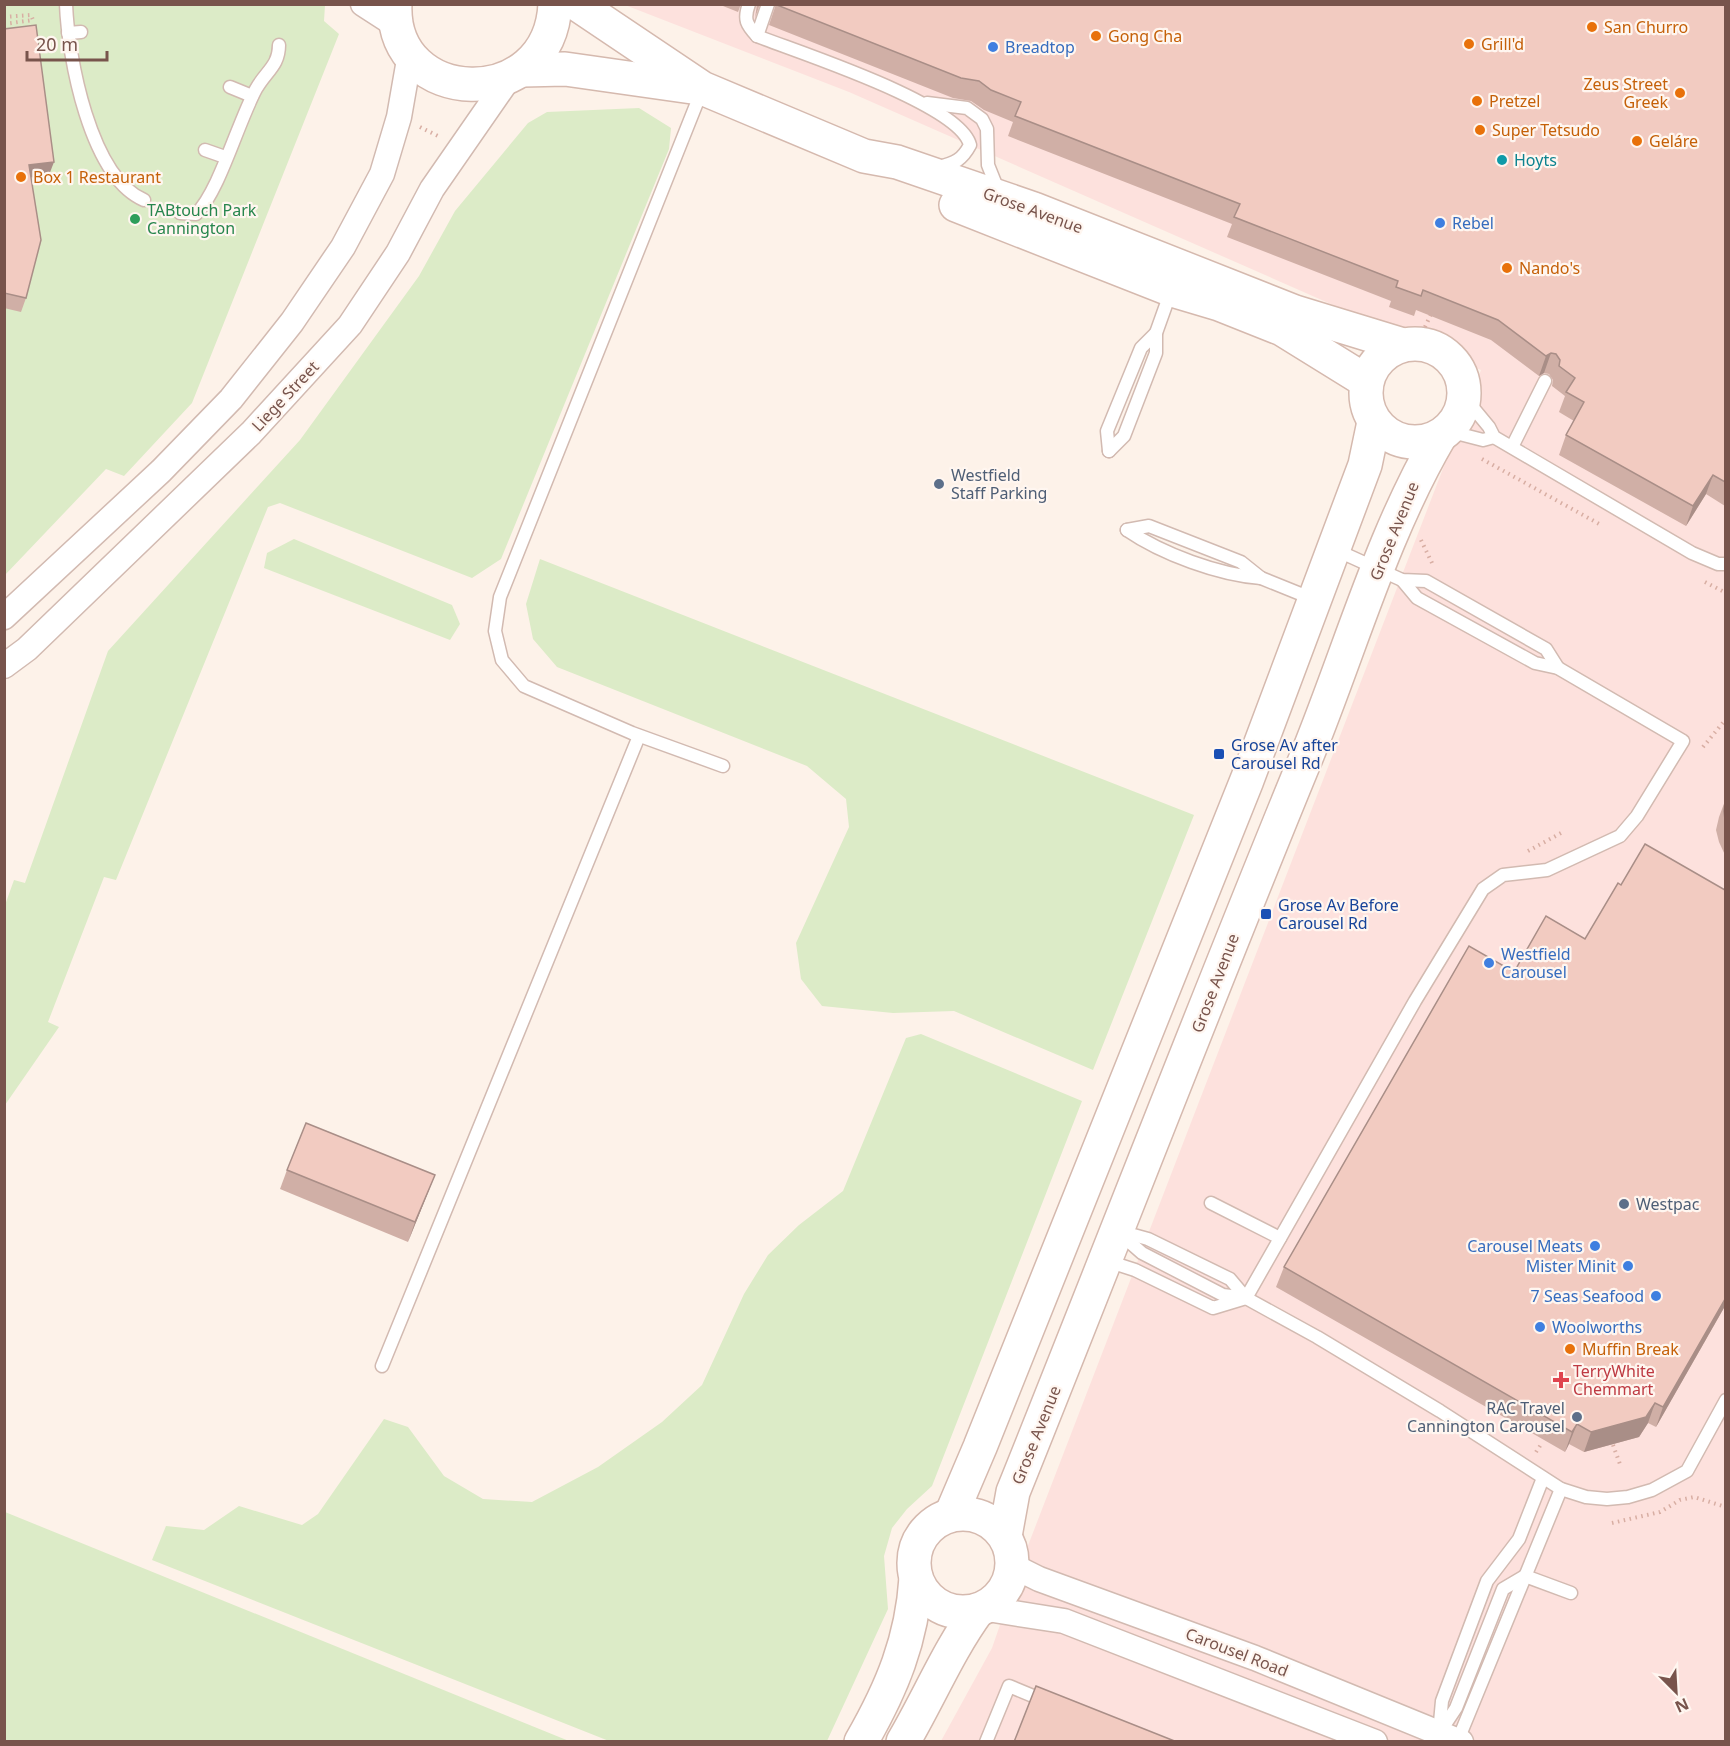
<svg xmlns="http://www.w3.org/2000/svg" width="1730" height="1746" font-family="'Noto Sans',sans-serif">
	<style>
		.commercial { fill: #fde1dd }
		.green { fill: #dcebc7 }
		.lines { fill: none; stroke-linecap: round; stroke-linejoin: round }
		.lane-casing { stroke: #d2bab1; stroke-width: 15 }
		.street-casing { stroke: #d2bab1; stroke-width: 27 }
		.secondary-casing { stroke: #d5b9ae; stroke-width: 36 }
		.path { stroke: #d8aea3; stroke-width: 4; stroke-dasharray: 1.5 4.5; stroke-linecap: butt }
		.lane { stroke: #fff; stroke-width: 12 }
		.street { stroke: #fff; stroke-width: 24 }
		.secondary { stroke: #fff; stroke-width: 33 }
		.wall { fill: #d0afa6 }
		.shaded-wall { fill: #a98e87 }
		.building { fill: #f2cbc1; stroke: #a98e87; stroke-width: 1.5 }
		.food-dot { fill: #e8710a; stroke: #fff6f0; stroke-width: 2 }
		.shop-dot { fill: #3f7fe0; stroke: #fff6f0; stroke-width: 2 }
		.culture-dot { fill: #0f9aa8; stroke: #fff6f0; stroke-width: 2 }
		.leisure-dot { fill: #2e9e5b; stroke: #fff6f0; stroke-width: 2 }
		.service-dot { fill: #5c6f8a; stroke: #fff6f0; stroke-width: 2 }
		.transit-dot { fill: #1a4fb4; stroke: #fff6f0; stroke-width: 2 }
		.health-dot { fill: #e0444e; stroke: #fff6f0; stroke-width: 2 }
		.labels { text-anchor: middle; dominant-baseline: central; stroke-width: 4.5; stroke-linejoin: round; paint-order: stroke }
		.food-label { font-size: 16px; fill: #c56008; stroke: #fff6f0; text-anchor: start }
		.shop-label { font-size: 16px; fill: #366cbe; stroke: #fff6f0; text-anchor: start }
		.culture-label { font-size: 16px; fill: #0d838f; stroke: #fff6f0; text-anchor: start }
		.leisure-label { font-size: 16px; fill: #27864d; stroke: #fff6f0; text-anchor: start }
		.street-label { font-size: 16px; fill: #78544c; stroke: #fff6f0 }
		.service-label { font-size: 16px; fill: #4e5e75; stroke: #fff6f0; text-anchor: start }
		.transit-label { font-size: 16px; fill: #164399; stroke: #fff6f0; text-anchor: start }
		.health-label { font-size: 16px; fill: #be3a42; stroke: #fff6f0; text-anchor: start }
	</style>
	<rect width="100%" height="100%" fill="#fdf2e9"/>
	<polygon class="commercial" points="625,5 1725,5 1725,1741 941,1741 992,1648 1024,1556 1481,370 849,92"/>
	<g class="green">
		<polygon points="5,5 325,5 324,21 339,34 192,403 124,476 106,469 5,575"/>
		<polygon points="639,108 671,128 669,149 501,559 472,578 280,503 268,507 116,880 104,877 48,1022 59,1027 5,1105 5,905 14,880 25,883 108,651 300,440 419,276 455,211 528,123 547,112"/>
		<polygon points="294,539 452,605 460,624 450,640 264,568 267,553"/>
		<polygon points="540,559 1194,815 1093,1070 954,1011 893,1013 822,1006 801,979 796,943 849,827 846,799 807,766 557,667 533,639 526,604"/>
		<polygon points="921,1034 1082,1101 932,1486 907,1509 892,1528 884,1556 888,1609 827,1741 609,1741 152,1560 166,1526 204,1530 239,1506 302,1525 318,1514 384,1419 408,1427 444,1476 483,1499 532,1502 598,1467 662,1422 702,1385 744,1294 768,1255 799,1225 843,1191 906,1038"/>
		<polygon points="5,1512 569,1741 5,1741"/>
	</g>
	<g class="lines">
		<g class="lane-casing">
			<g id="lane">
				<path d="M66 4C68 57 90 177 144 200"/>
				<path d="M749 4C743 20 747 25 757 36 800 53 960 104 970 145 962 160 955 163 939 167"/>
				<polyline points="68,33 81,32"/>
				<polyline points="757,36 768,4"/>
				<polyline points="230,87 252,96"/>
				<polyline points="702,90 500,597 495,631 502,660 524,686 632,733 723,766"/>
				<polyline points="927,103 967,108 982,119 987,129 988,165 998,190"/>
				<polyline points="205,150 225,157"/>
				<path d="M180 213 196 214C219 192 238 122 256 89 266 71 279 66 279 45"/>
				<polyline points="1465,398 1489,427 1494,437 1692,553 1718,564 1726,564"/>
				<polyline points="1448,431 1483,440 1494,437"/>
				<polyline points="1512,447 1545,381"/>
				<polyline points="1109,451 1124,436 1156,353 1156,333 1171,291"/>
				<polyline points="1109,451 1107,431 1141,348 1156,333"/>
				<polyline points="1127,530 1149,526 1241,562 1261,578 1313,599"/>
				<path d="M1127 530C1162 554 1219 575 1261 578"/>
				<polyline points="1336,550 1402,580 1426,581 1546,649 1558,668"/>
				<polyline points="1211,1203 1280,1238"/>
				<polyline points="1119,1231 1148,1239 1230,1279 1246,1298"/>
				<polyline points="1118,1232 1142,1253 1223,1295 1246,1298 1317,1337 1440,1411 1561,1489 1586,1497 1607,1499 1628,1497 1652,1490 1687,1471 1726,1400"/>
				<polyline points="1107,1261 1135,1270 1213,1308 1246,1298 1415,1001 1483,889 1503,875 1547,870 1620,836 1637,816 1683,741 1558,668 1535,663 1417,598 1402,580"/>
				<polyline points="382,1366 639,736"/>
				<polyline points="1440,1732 1456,1708 1503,1589 1525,1576 1571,1593"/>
				<polyline points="1439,1733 1442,1701 1487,1581 1519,1539 1543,1478"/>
				<polyline points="1458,1740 1561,1489"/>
				<polyline points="986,1742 1009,1686 1045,1701"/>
			</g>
		</g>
		<g class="street-casing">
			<g id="street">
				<polyline points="363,4 397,26"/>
				<polyline points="4,617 161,471 231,399 292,322 343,247 382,174 399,117 410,54"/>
				<polyline points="4,666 27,649 251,433 350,325 398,253 432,189 509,78"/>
				<polyline points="1013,1566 1039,1579 1255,1658 1461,1742"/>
				<polyline points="981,1608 1064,1621 1375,1742"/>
			</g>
		</g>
		<g class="secondary-casing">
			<g id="secondary">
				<path d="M395 4C390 108 550 114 555 4"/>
				<polyline points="577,4 702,88 864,156 897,162 1034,209 1295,312 1403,345"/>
				<polyline points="523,70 565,69 692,87"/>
				<polyline points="956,205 1172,290 1219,304 1282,329 1366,381"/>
				<circle cx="1415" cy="393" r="49"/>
				<circle cx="963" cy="1563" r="49"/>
				<polyline points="951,1515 980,1447 1247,780 1365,465 1374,422"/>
				<path d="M1005 1536 1013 1492C1112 1246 1207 998 1308 753 1351 647 1382 535 1440 436"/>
				<path d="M861 1742C892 1688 912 1640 916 1578"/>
				<path d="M903 1742C929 1698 948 1651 978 1610"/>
			</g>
		</g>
		<g class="path">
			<polyline points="4,17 31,15 33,20 4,24"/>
			<polyline points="420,127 440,137"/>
			<polyline points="1425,327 1432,312"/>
			<polyline points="1482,459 1601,525"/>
			<polyline points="1421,540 1432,563"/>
			<polyline points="1705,582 1726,593"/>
			<polyline points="1703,747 1726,719"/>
			<polyline points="1528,851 1561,833"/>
			<polyline points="1613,1445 1621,1467"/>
			<polyline points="1536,1452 1542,1443"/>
			<polyline points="1612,1523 1660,1512 1680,1500 1694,1497 1726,1507"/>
		</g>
		<use href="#lane" class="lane"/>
		<use href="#street" class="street"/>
		<use href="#secondary" class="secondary"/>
	</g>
	<g class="wall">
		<polygon points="718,4 741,4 738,12"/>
		<polygon points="757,4 760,4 755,18"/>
		<polygon points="776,4 1725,4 1725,506 1706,494 1686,526 1559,455 1566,435 1574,421 1559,412 1565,396 1552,386 1553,380 1549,374 1544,373 1539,376 1491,340 1416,310 1414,316 1389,307 1391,301 1227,237 1232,224 1008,136 1013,122 984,110 971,101 953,98 769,25"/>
		<polygon points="4,29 49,175 31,178 26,298 21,312 4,308"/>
		<polygon points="1725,801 1725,855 1719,842 1716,830 1719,817"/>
		<polygon points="1621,885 1725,1306 1656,1427 1648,1423 1639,1437 1584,1452 1569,1444 1565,1452 1276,1287 1284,1267 1514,972 1585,939"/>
		<polygon points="287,1170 435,1175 408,1242 280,1189"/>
	</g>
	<g class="shaded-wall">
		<polygon points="54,162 49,175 24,178 29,165"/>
		<polygon points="1551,353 1544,373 1539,376 1546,356"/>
		<polygon points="1713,475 1706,494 1686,526 1693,506"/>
		<polygon points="435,1175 427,1195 408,1242 415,1222"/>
		<polygon points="1725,1299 1725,1306 1656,1427 1663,1407"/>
		<polygon points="1655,1403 1648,1423 1639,1437 1584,1452 1591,1432"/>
		<polygon points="1577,1424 1569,1444 1565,1452 1572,1432"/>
	</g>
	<g class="building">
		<polygon points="777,4 1725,4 1725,482 1713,475 1693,506 1566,435 1584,402 1566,392 1575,378 1559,366 1560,360 1556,354 1551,353 1546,356 1498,320 1423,290 1421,296 1396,287 1398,281 1234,217 1240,204 1015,116 1021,102 991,90 979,81 961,78 777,5"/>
		<polygon points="36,25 54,162 29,165 41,240 26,298 4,293 4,29"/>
		<polygon points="1725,802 1725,820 1724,811"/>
		<polygon points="1645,844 1725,890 1725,1299 1663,1407 1655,1403 1646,1417 1591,1432 1577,1424 1572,1432 1284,1267 1469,946 1514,972 1546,916 1585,939 1618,883 1621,885"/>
		<polygon points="306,1123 435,1175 415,1222 287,1170"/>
		<polygon points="1036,1686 1177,1742 1014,1742"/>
	</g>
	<g class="food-dot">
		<circle cx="1592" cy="27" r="6"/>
		<circle cx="1096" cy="36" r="6"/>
		<circle cx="1469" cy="44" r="6"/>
		<circle cx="1680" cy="93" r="6"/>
		<circle cx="1477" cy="101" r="6"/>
		<circle cx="1480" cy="130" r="6"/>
		<circle cx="1637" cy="141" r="6"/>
		<circle cx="21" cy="177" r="6"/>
		<circle cx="1507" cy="268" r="6"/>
		<circle cx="1570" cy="1349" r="6"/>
	</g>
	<g class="shop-dot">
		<circle cx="993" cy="47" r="6"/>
		<circle cx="1440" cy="223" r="6"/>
		<circle cx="1489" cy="963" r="6"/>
		<circle cx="1595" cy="1246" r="6"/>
		<circle cx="1628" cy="1266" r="6"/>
		<circle cx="1656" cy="1296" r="6"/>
		<circle cx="1540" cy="1327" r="6"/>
	</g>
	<circle class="culture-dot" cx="1502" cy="160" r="6"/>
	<circle class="leisure-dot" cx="135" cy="219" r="6"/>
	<g class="service-dot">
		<circle cx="939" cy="484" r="6"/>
		<circle cx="1624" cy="1204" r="6"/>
		<circle cx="1577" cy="1417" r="6"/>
	</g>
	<g class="transit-dot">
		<rect x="1213" y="748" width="12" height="12" rx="3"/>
		<rect x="1260" y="908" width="12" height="12" rx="3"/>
	</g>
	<path class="health-dot" d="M1558 1371h6v6h6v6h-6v6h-6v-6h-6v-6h6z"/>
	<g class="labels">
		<g class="food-label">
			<text x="1604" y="27">San Churro</text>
			<text x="1108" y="36">Gong Cha</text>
			<text x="1481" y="44">Grill'd</text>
			<text x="1668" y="84" text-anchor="end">Zeus Street<tspan x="1668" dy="18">Greek</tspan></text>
			<text x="1489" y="101">Pretzel</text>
			<text x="1492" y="130">Super Tetsudo</text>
			<text x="1649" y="141">Geláre</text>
			<text x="33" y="177">Box 1 Restaurant</text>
			<text x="1519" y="268">Nando's</text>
			<text x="1582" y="1349">Muffin Break</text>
		</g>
		<g class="shop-label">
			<text x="1005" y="47">Breadtop</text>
			<text x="1452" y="223">Rebel</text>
			<text x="1501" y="954">Westfield<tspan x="1501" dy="18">Carousel</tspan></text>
			<text x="1583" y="1246" text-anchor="end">Carousel Meats</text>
			<text x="1616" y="1266" text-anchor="end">Mister Minit</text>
			<text x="1644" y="1296" text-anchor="end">7 Seas Seafood</text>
			<text x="1552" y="1327">Woolworths</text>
		</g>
		<g class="culture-label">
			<text x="1514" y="160">Hoyts</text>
		</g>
		<g class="leisure-label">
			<text x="147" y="210">TABtouch Park<tspan x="147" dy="18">Cannington</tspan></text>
		</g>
		<g class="street-label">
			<text transform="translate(1033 210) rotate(20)">Grose Avenue</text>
			<text transform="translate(285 396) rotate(-47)">Liege Street</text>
			<text transform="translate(1394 531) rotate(-68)">Grose Avenue</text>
			<text transform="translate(1215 983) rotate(-69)">Grose Avenue</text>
			<text transform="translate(1036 1435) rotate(-68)">Grose Avenue</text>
			<text transform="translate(1237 1652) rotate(21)">Carousel Road</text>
		</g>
		<g class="service-label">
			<text x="951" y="475">Westfield<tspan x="951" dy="18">Staff Parking</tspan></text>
			<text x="1636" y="1204">Westpac</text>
			<text x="1565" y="1408" text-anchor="end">RAC Travel<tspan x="1565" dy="18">Cannington Carousel</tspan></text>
		</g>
		<g class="transit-label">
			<text x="1231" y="745">Grose Av after<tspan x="1231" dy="18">Carousel Rd</tspan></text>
			<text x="1278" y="905">Grose Av Before<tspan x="1278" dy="18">Carousel Rd</tspan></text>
		</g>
		<g class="health-label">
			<text x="1573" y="1371">TerryWhite<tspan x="1573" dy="18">Chemmart</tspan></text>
		</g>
	</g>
	<rect width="1730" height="1746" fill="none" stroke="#78544c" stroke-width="12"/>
	<g transform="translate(1676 1692) rotate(156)" stroke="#fff6f0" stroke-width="4.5" paint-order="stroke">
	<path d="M0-4.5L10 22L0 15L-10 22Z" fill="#78544c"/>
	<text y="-9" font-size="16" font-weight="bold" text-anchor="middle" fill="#78544c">N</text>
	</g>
	<path d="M27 51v9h80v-9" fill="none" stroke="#78544c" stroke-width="3"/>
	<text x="36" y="51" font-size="18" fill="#78544c" stroke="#fff6f0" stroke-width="4.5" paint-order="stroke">20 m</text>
</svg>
